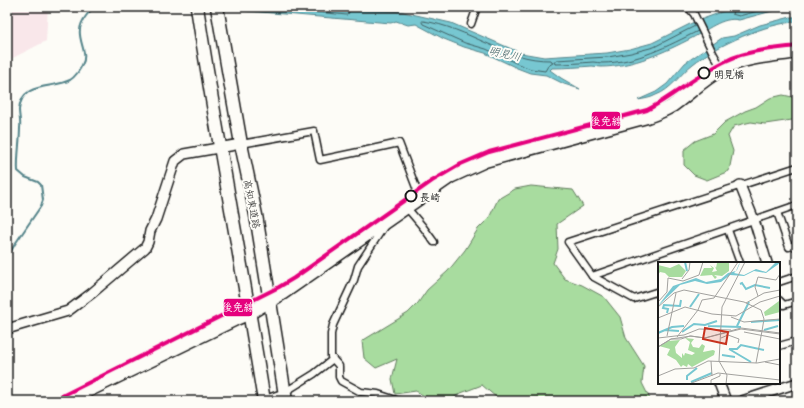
<svg xmlns="http://www.w3.org/2000/svg" width="804" height="408" font-family="'Playpen Sans','Klee One',sans-serif">
	<style>
		.built { fill: #f9e7ea }
		.green { fill: #a8dc9f; stroke: #627c5e }
		.water { fill: #77c7d1; stroke: #538389 }
		.lines { fill: none; stroke-linecap: round; stroke-linejoin: round }
		.shore { stroke: #406064; stroke-width: 1 }
		.stream { stroke: #538389; stroke-width: 2 }
		.street-casing { stroke: #1c1c1c; stroke-width: 9 }
		.secondary-casing { stroke: #1c1c1c; stroke-width: 12 }
		.highway-casing { stroke: #1c1c1c; stroke-width: 15 }
		.street { stroke: #fdfcf7; stroke-width: 6 }
		.secondary { stroke: #fdfcf7; stroke-width: 9 }
		.highway { stroke: #fdfcf7; stroke-width: 12 }
		.tram-1-casing { stroke: #fdfcf7; stroke-width: 7 }
		.tram-1 { stroke: #e5007d; stroke-width: 4 }
		.stop-dot { fill: #fdfcf7; stroke: #1c1c1c; stroke-width: 2 }
		.labels { text-anchor: middle; dominant-baseline: central; stroke-width: 4; stroke-linejoin: round; paint-order: stroke }
		.stop-label { font-size: 10px; font-weight: bold; fill: #1c1c1c; stroke: #fdfcf7; text-anchor: start }
		.street-label { font-size: 10px; fill: #1c1c1c; stroke: #fdfcf7 }
		.water-label { font-size: 11px; font-style: italic; fill: #406064; stroke: #fdfcf7 }
		.inset-river { fill: none; stroke: #77c7d1; stroke-width: 2 }
		.inset-road { fill: none; stroke: #a3a29f; stroke-width: 1 }
		.view { fill: #c8321e; fill-opacity: 0.15; stroke: #c8321e; stroke-width: 2 }
		.inset-edge { fill: none; stroke: #1c1c1c; stroke-width: 2 }
		.line-badge { stroke: #fdfcf7; stroke-width: 1.5 }
		.badge-label { font-size: 11px; text-anchor: middle; font-weight: bold; fill: #fff }
	</style>
	<rect width="100%" height="100%" fill="#fdfcf7"/>
	<filter id="ink" filterUnits="userSpaceOnUse"><feTurbulence type="fractalNoise" baseFrequency=".025" numOctaves="2"/><feDisplacementMap in="SourceGraphic" scale="8" xChannelSelector="R" yChannelSelector="G"/><feConvolveMatrix kernelMatrix="1 2 1 2 8 2 1 2 1" color-interpolation-filters="sRGB"/></filter>
	<g filter="url(#ink)">
		<polygon class="built" points="7,7 48,7 46,41 7,61"/>
		<g class="green">
			<polygon points="783,95 797,98 797,123 792,120 765,124 751,122 734,126 728,136 733,151 729,171 707,180 694,175 684,165 684,150 695,141 713,134 725,122 745,111 756,107 770,98"/>
			<polygon points="531,186 573,190 583,206 557,224 558,249 553,263 565,279 582,285 604,297 620,317 626,338 644,366 642,383 651,401 498,401 497,398 482,385 461,393 448,401 431,400 416,391 395,394 392,379 397,359 376,368 364,358 362,341 408,313 418,303 427,290 448,271 465,250 478,229 489,218 498,199 515,189"/>
		</g>
		<g class="water">
			<path d="M233 7H330L403 12 451 23 521 53 544 57 607 53 630 49 652 43 692 23 735 7H787L739 20C723 16 706 31 692 38 665 52 632 67 601 67 598 67 595 66 592 66 579 67 566 68 552 68L550 70 561 78 580 89 564 84 546 75 530 73 517 68 485 53 464 47 444 39 416 24 408 25 396 21 391 23 248 11Z"/>
			<path d="M791 17H797V22C769 22 715 46 693 64 681 73 671 90 656 95 651 98 644 99 638 100L656 92 667 84 685 63 722 38 734 36 760 25Z"/>
		</g>
		<g class="lines">
			<g class="shore">
				<polyline points="265,7 347,15 349,13 347,7"/>
				<polyline points="734,7 732,14 739,16 773,7"/>
				<path d="M423 21C468 27 505 61 551 60L553 63 548 66 545 71 531 69 518 64 486 49 465 43 423 24 422 22Z"/>
				<path d="M695 26 654 47 631 53 608 57 556 60 554 63 556 64C569 64 580 63 593 62 596 62 599 63 602 63 636 63 668 46 698 31"/>
			</g>
			<g class="stream">
				<polyline points="136,7 154,9 157,7"/>
				<path d="M7 258 15 244 41 206 43 200 41 185 38 182 25 177 18 171C17 157 20 142 20 128 21 122 19 116 19 110 21 81 53 89 70 80 75 77 80 70 82 65 91 50 70 36 86 16 89 12 91 9 95 7"/>
			</g>
			<g class="street-casing">
				<g id="street">
					<polyline points="688,7 694,14 713,53 722,69"/>
					<polyline points="471,24 477,7"/>
					<polyline points="241,144 314,131 320,160 363,151 399,143 420,198"/>
					<polyline points="407,208 423,227 434,242"/>
					<polyline points="777,212 789,247 797,245"/>
					<polyline points="385,225 358,266 354,280 333,325 331,334 331,357 339,366 339,377 341,381 361,392 378,394 399,401"/>
					<polyline points="728,230 740,263"/>
					<polyline points="592,276 797,205"/>
					<polyline points="779,282 797,276"/>
					<polyline points="659,291 634,299 592,276 568,242 797,167"/>
					<polyline points="779,300 784,305 797,301"/>
					<polyline points="779,346 797,341"/>
					<polyline points="262,400 285,392 314,374 333,359"/>
				</g>
			</g>
			<g class="secondary-casing">
				<g id="secondary">
					<polyline points="740,185 754,220 767,263"/>
					<polyline points="7,329 68,311 92,293 145,248 148,242 150,231 156,219 175,161 184,154 241,144"/>
					<polyline points="719,383 726,401"/>
					<polyline points="742,401 797,383"/>
				</g>
			</g>
			<g class="highway-casing">
				<g id="highway">
					<path d="M197 7C217 139 243 269 264 401"/>
					<polyline points="217,7 241,144 256,215 286,401"/>
					<path d="M67 401 236 319 250 313 283 293 450 177 485 161 647 117C656 114 664 111 672 106 689 94 704 79 722 69 745 57 772 56 797 52"/>
				</g>
			</g>
			<use href="#street" class="street"/>
			<use href="#secondary" class="secondary"/>
			<use href="#highway" class="highway"/>
			<g class="tram-1-casing">
				<path id="tram-1" d="M52 401 279 287 294 278 432 181 461 164 489 152 647 110C675 95 699 73 728 60 749 50 774 49 797 46"/>
			</g>
			<use href="#tram-1" class="tram-1"/>
		</g>
	</g>
	<g class="stop-dot">
		<circle cx="704" cy="73" r="5.5"/>
		<circle cx="411" cy="196" r="5.5"/>
	</g>
	<g class="labels">
		<g class="stop-label">
			<text x="714" y="73">明見橋</text>
			<text x="420" y="196">長崎</text>
		</g>
		<g class="street-label">
			<text transform="translate(253 204) rotate(79)">高知東道路</text>
		</g>
		<g class="water-label">
			<text transform="translate(505 53) rotate(13)">明見川</text>
		</g>
	</g>
	<g transform="translate(658 262)">
		<rect width="122" height="122" fill="#fdfcf7"/>
		<path d="M57 0H71V9L64 14 56 13 59 15 57 17 54 13 42 14 46 6H54L52 3 56 6 54 10 59 9 56 3 58 6 59 1ZM21 2 28 9 24 15H11L7 11 2 10 0 13V3L12 6ZM121 39 122 50 107 54 106 50ZM27 76 36 77 33 81 35 85 41 86 44 82 47 84 45 90 55 88 57 89 56 93 34 105 30 102 29 105 25 103 23 105 18 98 9 93 12 87 1 84 10 79 22 78 17 85 18 91 24 96V91L26 94 27 91 34 93 37 91 30 88 32 80Z" fill="#a8dc9f"/>
		<path d="M83 0H94L82 1 79 8 76 11 86 13 98 7 108 10 117 1H122L108 11 96 9 86 14 72 13 63 20 49 22 37 19 22 23 0 44 15 24 38 16 48 20 63 17 70 11 78 9 81 2Z" fill="#77c7d1"/>
		<path class="inset-river" d="M5 0H27L29 9M82 22 84 21 88 27 97 23 112 26M32 45 41 32M9 51 10 47 5 46 6 43 22 44 23 38M93 60 122 58M50 64 83 65M79 64 91 40M7 68 21 69M106 68 120 64M24 70 36 62 47 63 59 59M0 71 14 65 26 64M71 87H79L83 83 106 88M71 87 93 100M64 93 77 95M29 118V114L39 106M33 120 54 111"/>
		<path class="inset-road" d="M24 17 31 8 32 0M25 19 41 13 45 0M100 34 97 25 100 15 118 18 122 12M0 40 9 30 10 16 25 19M88 41 106 31 122 28M0 45 16 31 26 28 86 40 103 48 106 57 104 69M73 55 86 60 122 57M0 56 27 45 54 52 78 54 102 40 122 34M86 70 122 77M9 74 18 31M19 75 40 48 44 38 56 36 80 0M0 76 26 73 41 67 73 68M63 76 70 73 81 77 80 81M0 85 13 77 33 74 47 76 83 66 122 71M0 85 13 77H23L32 74 47 76 83 67 122 72M53 99 54 114M61 99 69 113 68 122M61 99 64 45 87 0M107 100 122 103M98 101 104 69M0 114 17 107 36 106 50 99 99 101 122 97M31 122 60 111 122 118M53 122V118L62 114V112"/>
		<path class="view" d="M47 66 70 70 68 82 45 77Z"/>
		<rect width="122" height="122" class="inset-edge"/>
	</g>
	<g class="line-badge">
		<rect x="591" y="111" width="30" height="19" rx="4" fill="#e5007d"/>
		<rect x="223" y="298" width="30" height="19" rx="4" fill="#e5007d"/>
	</g>
	<g class="badge-label">
		<text x="606" y="125">後免線</text>
		<text x="238" y="311">後免線</text>
	</g>
	<rect width="804" height="408" fill="none" stroke="#fdfcf7" stroke-width="24"/>
	<rect x="12" y="12" width="780" height="384" fill="none" stroke="#1c1c1c" stroke-width="1.5" filter="url(#ink)"/>
</svg>
